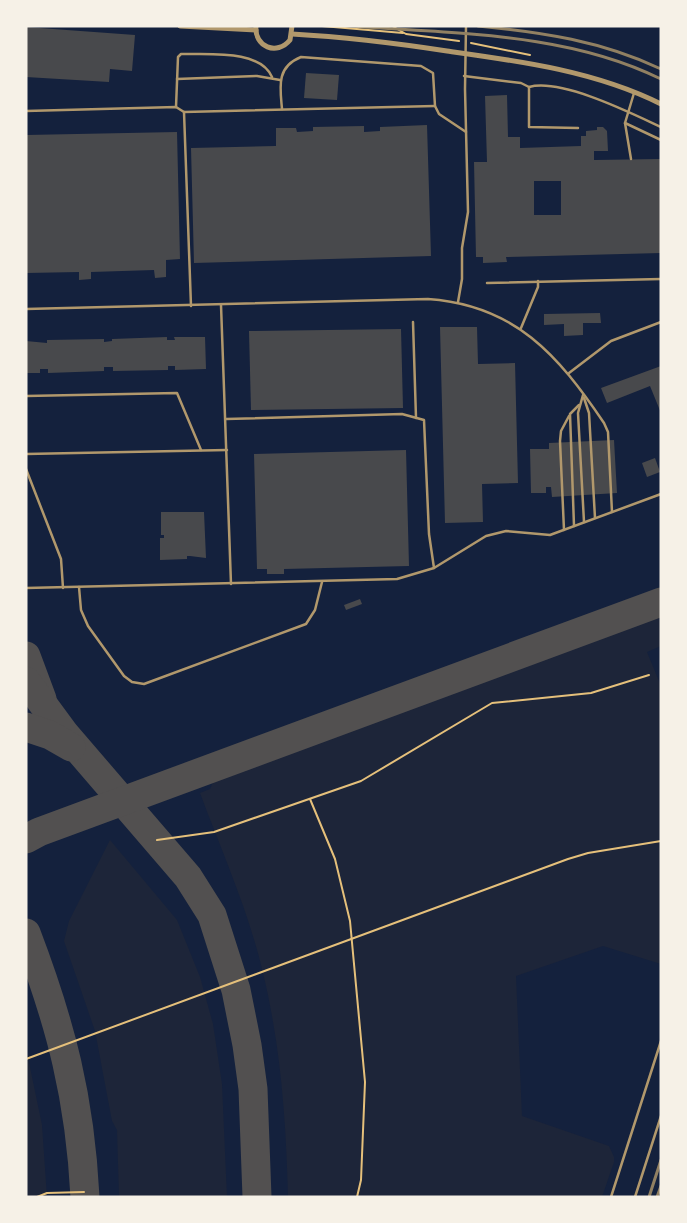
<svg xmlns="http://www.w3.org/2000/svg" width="687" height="1223" font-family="'Sofia Sans Condensed',sans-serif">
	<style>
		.green { fill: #1d2539 }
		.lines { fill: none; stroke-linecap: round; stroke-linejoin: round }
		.taxiway { stroke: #525050; stroke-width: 29 }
		.building { fill: #48494c; fill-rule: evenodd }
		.path { stroke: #e5c07b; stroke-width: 2 }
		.service { stroke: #b1986c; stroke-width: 2.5 }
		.minor { stroke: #b1986c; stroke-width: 5 }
		.rail { stroke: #918062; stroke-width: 3 }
	</style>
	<rect width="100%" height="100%" fill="#14213d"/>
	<g class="green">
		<path d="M661 615V646L647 652 661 686V964L603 946 516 976 522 1116 609 1146 614 1157V1162L602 1197H288C286 1120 281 1048 263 973 249 912 222 852 200 793L210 789 214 780Z"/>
		<polygon points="110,840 177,920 200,977 213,1024 222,1084 227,1197 119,1197 117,1130 112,1121 95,1031 64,941 69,921"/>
		<polygon points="26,1048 42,1125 47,1197 26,1197"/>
	</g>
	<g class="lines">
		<g class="taxiway">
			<polyline points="26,656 42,699"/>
			<polyline points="26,681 65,734 188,877 212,915 236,990 247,1045 253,1089 257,1197"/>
			<polyline points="26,727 50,735 71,747"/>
			<polyline points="26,839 39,832 661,602"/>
			<path d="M26 933C61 1025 80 1098 85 1197"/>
		</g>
	</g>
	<g class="building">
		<polygon points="26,27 135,35 132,71 110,69 109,82 26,77"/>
		<polygon points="306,73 339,75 337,100 304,98"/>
		<path d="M507 95 508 137H520V148L581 146V136H586V131L597 130V127H603L607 131 608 151H594V160L661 159V253L506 257 507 262 483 263V257H476L474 162H487L485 96ZM534 181H561V215H534Z"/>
		<polygon points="427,125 431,256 194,263 191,148 276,146 276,128 296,128 297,132 313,131 313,127 364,126 364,132 380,131 380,127"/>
		<polygon points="177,132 180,259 166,260 166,277 155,278 154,270 91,272 91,279 79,280 79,272 26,273 26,135"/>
		<polygon points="600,313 601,323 583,323 583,335 564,336 564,324 544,325 544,314"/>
		<polygon points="440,327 477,327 478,364 515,363 518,483 482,484 483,522 445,523"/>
		<polygon points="401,329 403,408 251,410 249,331"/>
		<polygon points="167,337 167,340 175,340 174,337 205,337 206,369 175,370 175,366 168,366 168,370 113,371 113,367 104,367 104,371 48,373 48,369 40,369 40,373 26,373 26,341 47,343 47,340 104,339 104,342 112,341 112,339"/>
		<polygon points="661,366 661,413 650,386 607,403 601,388"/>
		<polygon points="614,440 617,493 552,497 551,487 546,487 546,493 531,493 530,449 549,449 549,443"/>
		<polygon points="406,450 409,566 284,569 284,574 267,574 267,569 257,569 254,454"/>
		<polygon points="655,458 660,472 647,477 642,463"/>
		<polygon points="161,512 204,512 206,558 190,556 187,556 187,559 160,560 160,538 164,538 164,535 161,535"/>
		<polygon points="360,599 362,604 346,610 344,605"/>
	</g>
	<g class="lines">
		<g class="path">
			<polyline points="322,26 403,33"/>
			<polyline points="392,26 406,34 459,41"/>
			<polyline points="471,43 530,55"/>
			<polyline points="310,799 335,859 350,921 365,1082 361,1180 357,1197"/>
			<polyline points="157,840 214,832 361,781 492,703 591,693 649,675"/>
			<polyline points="26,1059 568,859 588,853 661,841"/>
			<polyline points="37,1197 47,1193 84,1192"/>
		</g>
		<g class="service">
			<polyline points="464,76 521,83 529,87"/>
			<polyline points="177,79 257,76 280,80"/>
			<path d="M176 107 178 57 181 54C208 55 260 49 272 77"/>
			<path d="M282 109C280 87 276 67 301 57L421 66 433 73 435 106 439 114 466 132"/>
			<polyline points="26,111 176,107 184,112 435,106"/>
			<polyline points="184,112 191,306"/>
			<polyline points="625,123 661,140"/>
			<path d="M578 128 529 127V87C561 78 631 113 661 127"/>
			<polyline points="631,159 625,123 634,93"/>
			<polyline points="487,283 661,279"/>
			<polyline points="458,302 462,279 462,248 468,212 465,89 466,26"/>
			<polyline points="221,305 231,584"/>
			<path d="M26 309 428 299C515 305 558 355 604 423L608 432 612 512"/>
			<polyline points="413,322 416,418"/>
			<polyline points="521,328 538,287 538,281"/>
			<polyline points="569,373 611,341 661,322"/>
			<polyline points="583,395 578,413 584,522"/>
			<polyline points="26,396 177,393 201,450"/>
			<polyline points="584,398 589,413 595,518"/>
			<polyline points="226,419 402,414 424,420 429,534 434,568"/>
			<polyline points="26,454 227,450"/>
			<polyline points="26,469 61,559 63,588"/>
			<polyline points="574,526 570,414 579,405"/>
			<polyline points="564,530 560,441 561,431 569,416"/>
			<polyline points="79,587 81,610 88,626 124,676 132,682 144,684 306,624 315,610 322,582"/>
			<polyline points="26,588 397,579 434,568 486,536 506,531 550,535 661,494"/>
			<polyline points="611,1197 661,1041"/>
			<polyline points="635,1197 661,1116"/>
		</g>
		<g class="minor">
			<polyline points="180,26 256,30"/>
			<path d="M256 26C254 47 277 56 290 40L292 26"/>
			<path d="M292 34C344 37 395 43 447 51 519 61 595 71 661 104"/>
		</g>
		<g class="rail">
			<path d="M351 26C455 34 566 32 661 79"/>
			<path d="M478 26C542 32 602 41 661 69"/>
			<polyline points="649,1197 661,1160"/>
			<polyline points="657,1197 661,1186"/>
		</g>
	</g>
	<rect width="687" height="1223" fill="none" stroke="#f6f1e7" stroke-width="55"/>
</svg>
